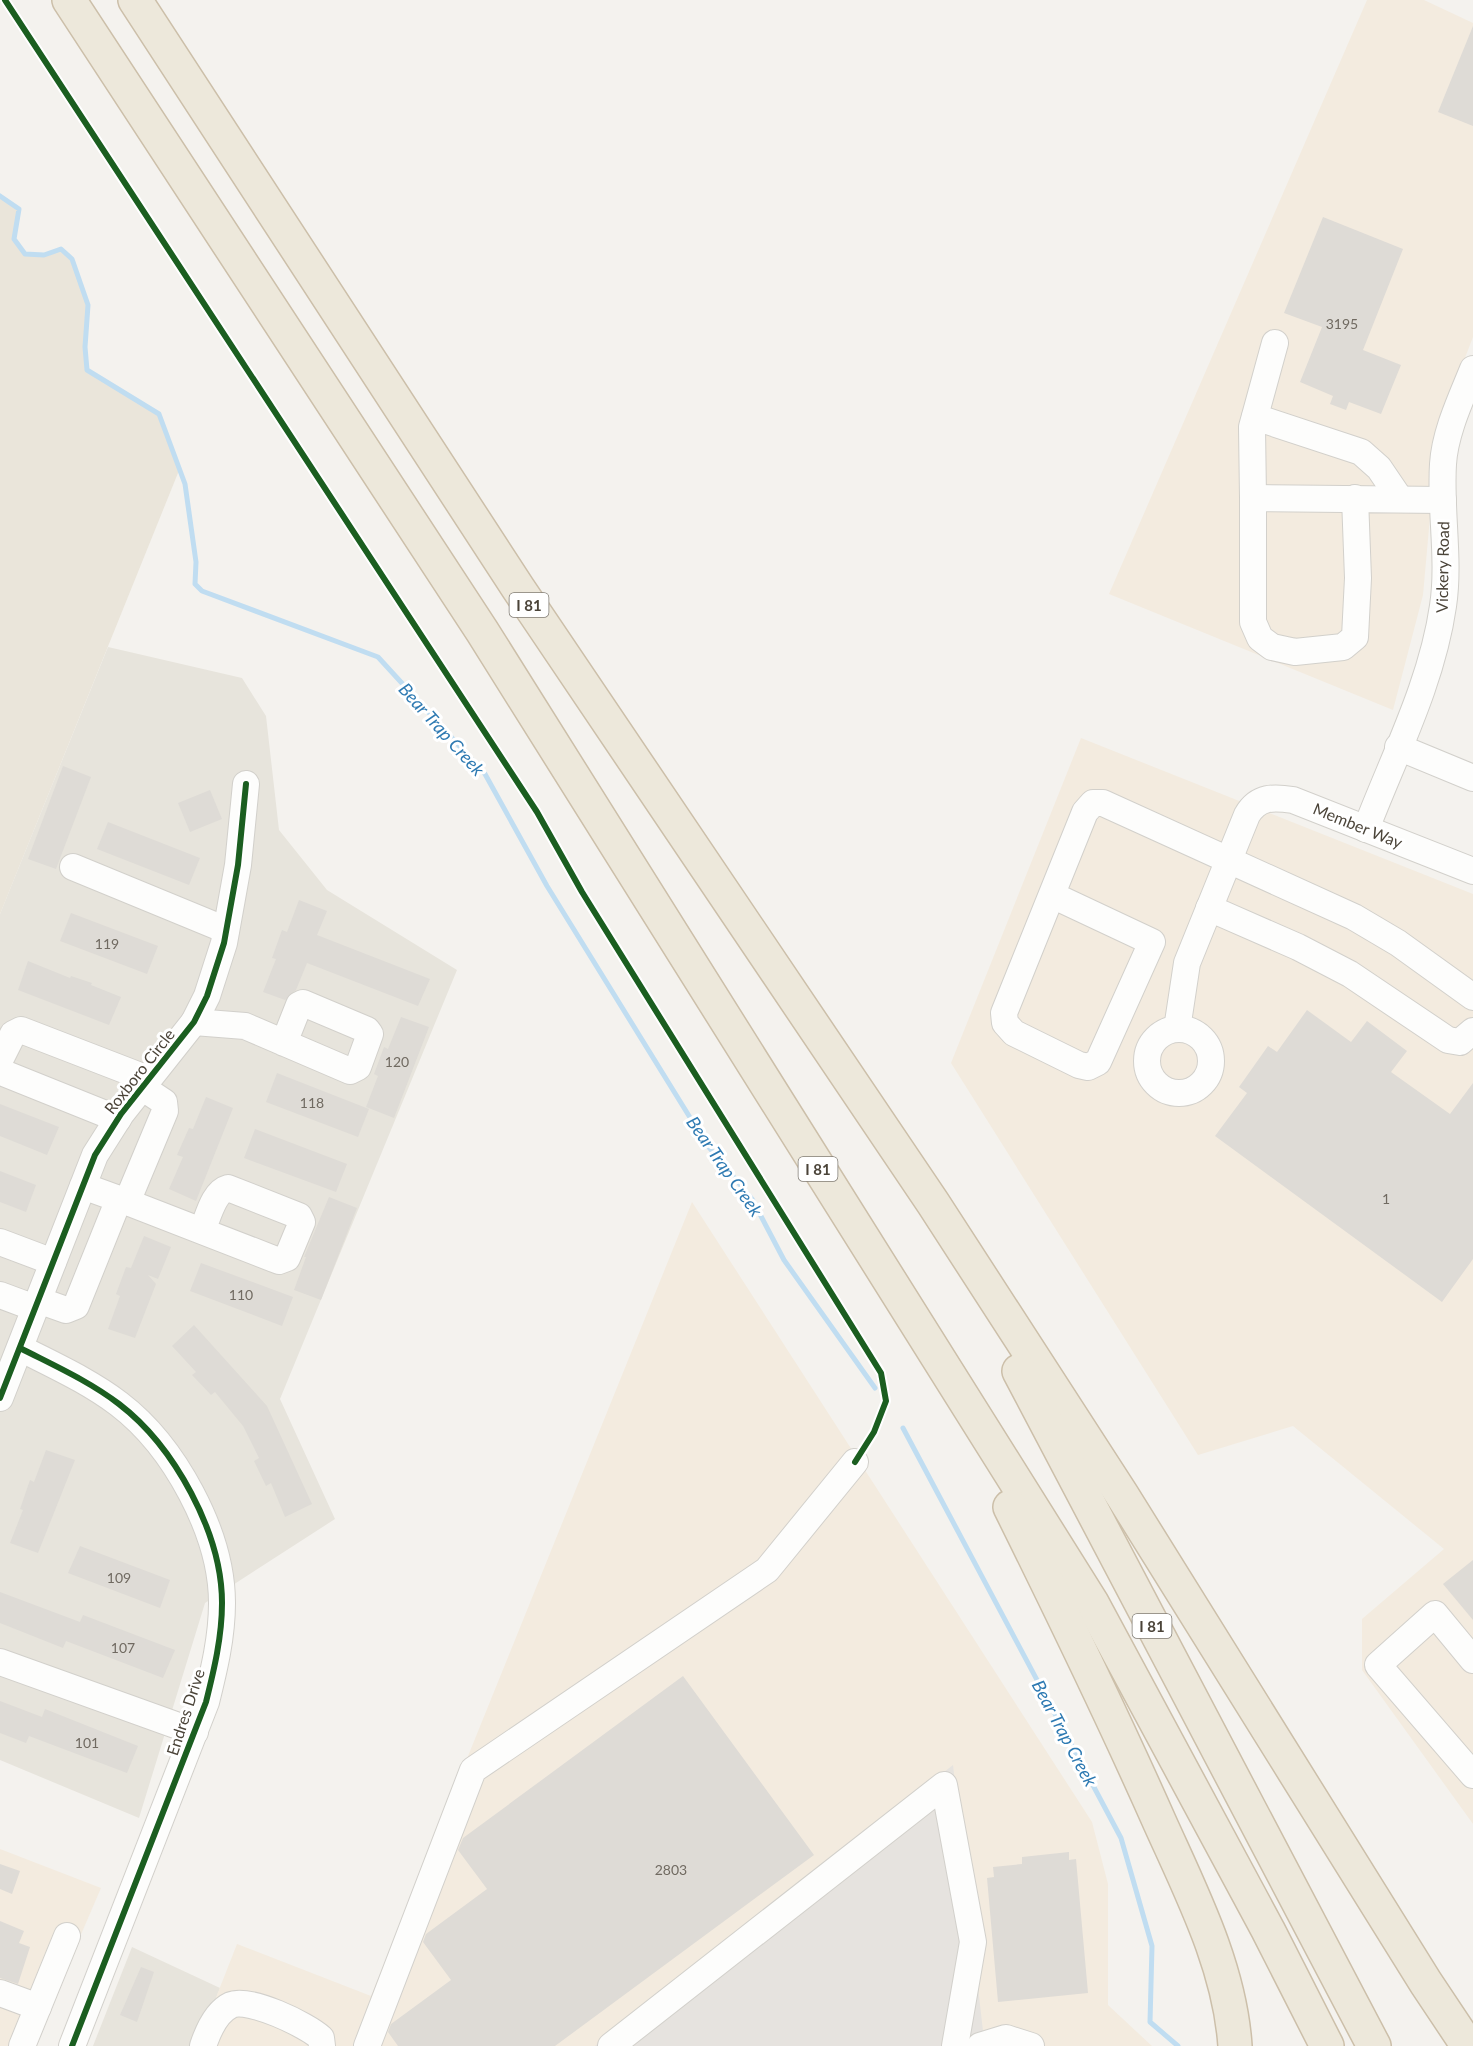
<svg xmlns="http://www.w3.org/2000/svg" width="1473" height="2046" font-family="Lato,sans-serif">
	<style>
		.residential { fill: #e7e4dc }
		.commercial { fill: #f3ebdf }
		.education { fill: #eae5da }
		.parking { fill: #e6e3df }
		.lines { fill: none; stroke-linecap: round; stroke-linejoin: round }
		.stream { stroke: #c0ddf1; stroke-width: 5 }
		.building { fill: #dedbd6 }
		.minor-casing { stroke: #d2d0cb; stroke-width: 28 }
		.highway-casing { stroke: #ccbfa9; stroke-width: 36 }
		.minor { stroke: #fdfdfc; stroke-width: 26 }
		.highway { stroke: #ede8db; stroke-width: 33 }
		.cycleway-casing { stroke: #fff; stroke-width: 10 }
		.cycleway { stroke: #1b5e20; stroke-width: 6 }
		.labels { text-anchor: middle; dominant-baseline: central; stroke-width: 6; stroke-linejoin: round; paint-order: stroke }
		.number-label { font-size: 14px; fill: #706a61 }
		.shield { fill: #fff; stroke: #817c74; stroke-width: 1.5 }
		.shield-label { font-size: 15px; font-weight: bold; fill: #4b4439 }
		.street-label { font-size: 16px; fill: #4b4439; stroke: #fff }
		.water-label { font-size: 18px; font-style: italic; fill: #2e7ab2; stroke: #fff }
	</style>
	<rect width="100%" height="100%" fill="#f4f2ee"/>
	<g class="residential">
		<polygon points="108,647 242,678 266,716 279,830 327,890 457,970 280,1399 335,1519 205,1603 139,1818 0,1760 0,914"/>
		<polygon points="132,1947 220,1988 197,2046 93,2046"/>
	</g>
	<g class="commercial">
		<polygon points="1367,0 1424,0 1473,23 1473,337 1438,428 1423,595 1393,710 1109,594"/>
		<polygon points="1081,738 1473,894 1473,1824 1362,1670 1362,1619 1444,1549 1293,1426 1198,1455 951,1063"/>
		<polygon points="692,1202 1092,1822 1108,1884 1108,2005 1152,2046 197,2046 237,1944 371,1996"/>
		<polygon points="0,1849 101,1888 33,2046 0,2046"/>
	</g>
	<polygon class="education" points="0,196 19,209 14,239 25,254 44,255 61,249 72,259 88,305 85,347 87,370 159,414 180,468 0,914"/>
	<polygon class="parking" points="953,1765 984,2040 977,2046 595,2046"/>
	<g class="lines">
		<g class="stream">
			<polyline points="0,196 19,209 14,239 25,254 44,255 61,249 72,259 88,305 85,347 87,370 159,414 185,484 196,562 195,584 202,591 378,657 485,774 547,886 707,1145 752,1199 784,1260 875,1388"/>
			<polyline points="903,1428 1121,1838 1152,1946 1150,2022 1178,2046"/>
		</g>
	</g>
	<g class="building">
		<polygon points="1473,26 1473,126 1438,112"/>
		<polygon points="1323,217 1403,249 1363,350 1401,365 1381,414 1349,402 1346,410 1330,404 1333,396 1300,382 1322,327 1284,313"/>
		<polygon points="63,766 91,777 56,869 28,859"/>
		<polygon points="210,790 222,819 190,832 178,803"/>
		<polygon points="108,822 200,858 189,885 97,849"/>
		<polygon points="299,900 327,911 317,935 430,979 418,1006 307,963 296,990 285,1000 263,992 276,959 272,958 282,930 287,932"/>
		<polygon points="71,913 158,946 147,974 60,941"/>
		<polygon points="28,961 70,978 71,976 92,983 91,985 121,997 109,1025 18,990"/>
		<polygon points="1307,1010 1351,1042 1367,1021 1407,1051 1391,1072 1450,1114 1473,1083 1473,1259 1442,1302 1215,1136 1247,1093 1239,1087 1268,1046 1277,1052"/>
		<polygon points="401,1017 429,1027 394,1118 366,1107 378,1076 374,1074 384,1047 388,1049"/>
		<polygon points="277,1073 369,1109 358,1137 266,1102"/>
		<polygon points="206,1097 233,1108 196,1201 169,1189 183,1157 177,1155 189,1128 193,1129"/>
		<polygon points="0,1104 59,1127 47,1155 0,1136"/>
		<polygon points="255,1129 347,1164 336,1192 244,1158"/>
		<polygon points="0,1171 36,1185 26,1212 0,1202"/>
		<polygon points="329,1197 357,1208 321,1300 294,1290 306,1257 304,1257"/>
		<polygon points="144,1236 171,1247 158,1279 148,1275 156,1284 135,1338 108,1329 120,1296 116,1294 126,1267 131,1268"/>
		<polygon points="201,1263 293,1297 282,1326 190,1291"/>
		<polygon points="194,1325 267,1406 312,1504 285,1517 271,1483 266,1486 254,1461 259,1458 243,1426 215,1392 211,1395 192,1375 196,1372 172,1346"/>
		<polygon points="46,1450 75,1460 38,1553 10,1543 23,1510 20,1509 30,1480 34,1482"/>
		<polygon points="80,1546 170,1580 160,1608 68,1573"/>
		<polygon points="1473,1560 1473,1620 1443,1584"/>
		<polygon points="0,1592 80,1622 83,1615 175,1650 163,1678 66,1641 63,1648 0,1623"/>
		<polygon points="683,1676 814,1855 555,2046 398,2046 388,2032 391,2024 451,1980 423,1942 426,1934 487,1889 458,1850 463,1838"/>
		<polygon points="0,1701 42,1717 45,1709 138,1746 127,1773 29,1736 26,1743 0,1733"/>
		<polygon points="1069,1852 1069,1860 1076,1859 1088,1993 998,2002 987,1878 994,1877 993,1867 1022,1864 1022,1857"/>
		<polygon points="0,1864 20,1871 12,1894 0,1889"/>
		<polygon points="0,1921 24,1931 19,1943 30,1947 18,1984 0,1978"/>
		<polygon points="141,1967 154,1972 137,2022 120,2015"/>
	</g>
	<g class="lines">
		<g class="minor-casing">
			<g id="minor">
				<polyline points="1255,417 1361,452 1379,468 1400,499"/>
				<polyline points="1253,498 1252,427 1275,343"/>
				<polyline points="1355,498 1358,578 1355,637 1343,647 1295,652 1272,647 1260,638 1253,622 1253,498 1443,500"/>
				<polyline points="1398,747 1473,778"/>
				<path d="M1366 829C1394 756 1432 683 1443 606 1450 560 1440 511 1443 464 1445 432 1461 399 1473 369"/>
				<polyline points="73,867 226,930"/>
				<path d="M1052 895 1152 942 1098 1062 1088 1067 1079 1065 1014 1033 1005 1023 1004 1013C1031 946 1058 879 1085 812L1093 803H1103L1354 917 1398 943 1473 997"/>
				<polyline points="1209,908 1298,947 1350,974 1448,1040 1460,1042 1473,1031"/>
				<polyline points="194,1022 245,1026 350,1071 358,1067 370,1034 367,1030 303,1003 299,1005 284,1043"/>
				<path d="M1177 1029 1187 963 1247 815C1258 796 1274 797 1293 800L1473 871"/>
				<circle cx="1179" cy="1061" r="32"/>
				<polyline points="0,1060 13,1034 21,1030 148,1079"/>
				<polyline points="0,1069 6,1074 118,1119"/>
				<polyline points="83,1186 127,1202 165,1111 164,1102 143,1088"/>
				<path d="M127 1202 279 1261 287 1258 302 1222 299 1216 228 1188C213 1192 208 1218 202 1231"/>
				<polyline points="0,1242 53,1262"/>
				<polyline points="0,1295 35,1308"/>
				<polyline points="38,1300 66,1310 76,1306 119,1199"/>
				<path d="M20 1348C53 1365 89 1381 119 1404 174 1446 222 1533 222 1603 222 1637 214 1670 206 1702L72 2046"/>
				<polyline points="0,1398 95,1155 121,1114 194,1022 207,996 224,943 238,865 246,784"/>
				<polyline points="1473,1660 1435,1614 1378,1665 1473,1775"/>
				<polyline points="0,1662 195,1732"/>
				<polyline points="0,1993 38,2007"/>
				<polyline points="22,2046 67,1936"/>
				<path d="M203 2046C208 2031 216 2012 231 2005 249 1997 307 2025 321 2038L322 2046"/>
				<polyline points="367,2046 473,1770 767,1570 855,1462"/>
				<polyline points="611,2046 944,1785 973,1942 955,2046"/>
				<polyline points="980,2046 1006,2038 1031,2046"/>
			</g>
		</g>
		<g class="highway-casing">
			<g id="highway">
				<polyline points="69,0 482,631 1092,1603 1268,1930 1327,2046"/>
				<polyline points="135,0 518,588 933,1203 1122,1495 1426,1983 1468,2046"/>
				<polyline points="1019,1371 1374,2046"/>
				<path d="M1010 1507C1062 1612 1113 1717 1160 1823 1192 1894 1230 1968 1235 2046"/>
			</g>
		</g>
		<use href="#minor" class="minor"/>
		<use href="#highway" class="highway"/>
		<g class="cycleway-casing">
			<g id="cycleway">
				<polyline points="5,0 537,812 582,892 881,1373 886,1401 874,1432 855,1462"/>
				<path d="M20 1348C53 1365 89 1381 119 1404 174 1446 222 1533 222 1603 222 1637 214 1670 206 1702L72 2046"/>
				<polyline points="0,1398 95,1155 121,1114 194,1022 207,996 224,943 238,865 246,784"/>
			</g>
		</g>
		<use href="#cycleway" class="cycleway"/>
	</g>
	<g class="labels">
		<g class="number-label">
			<text x="1342" y="323">3195</text>
			<text x="107" y="943">119</text>
			<text x="397" y="1061">120</text>
			<text x="312" y="1102">118</text>
			<text x="1386" y="1198">1</text>
			<text x="241" y="1294">110</text>
			<text x="119" y="1577">109</text>
			<text x="123" y="1647">107</text>
			<text x="87" y="1742">101</text>
			<text x="671" y="1869">2803</text>
		</g>
		<g class="shield">
			<rect x="509.5" y="593" width="39" height="24" rx="4.5"/>
			<rect x="798.5" y="1157" width="39" height="24" rx="4.5"/>
			<rect x="1132.5" y="1614" width="39" height="24" rx="4.5"/>
		</g>
		<g class="shield-label">
			<text x="529" y="605">I 81</text>
			<text x="818" y="1169">I 81</text>
			<text x="1152" y="1626">I 81</text>
		</g>
		<g class="street-label">
			<text transform="translate(1442 567) rotate(-89)">Vickery Road</text>
			<text transform="translate(1358 825) rotate(22)">Member Way</text>
			<text transform="translate(139 1071) rotate(-52)">Roxboro Circle</text>
			<text transform="translate(185 1712) rotate(-72)">Endres Drive</text>
		</g>
		<g class="water-label">
			<text transform="translate(442 729) rotate(48)">Bear Trap Creek</text>
			<text transform="translate(725 1166) rotate(55)">Bear Trap Creek</text>
			<text transform="translate(1065 1733) rotate(62)">Bear Trap Creek</text>
		</g>
	</g>
</svg>
